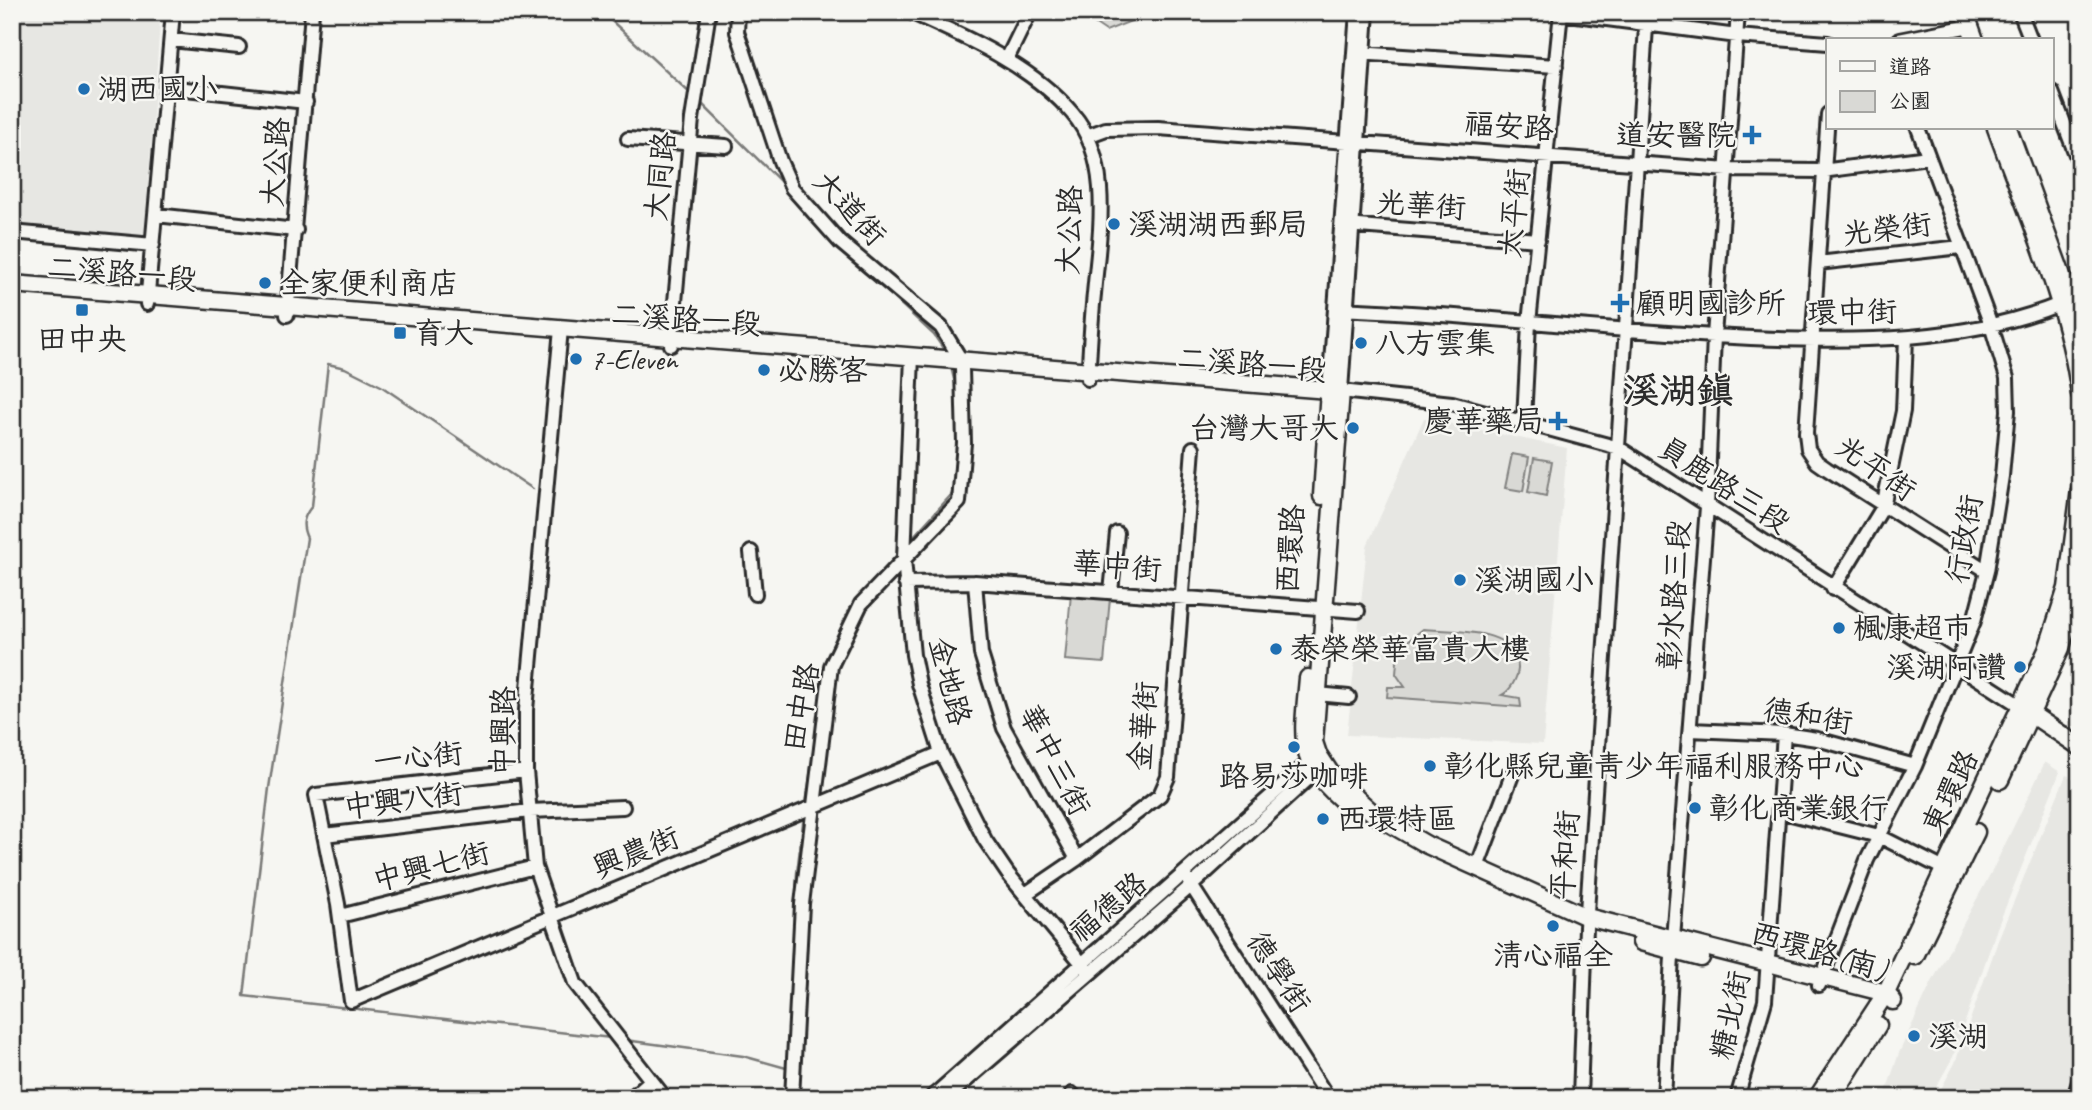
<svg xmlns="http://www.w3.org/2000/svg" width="2092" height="1110" font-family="Caveat,'LXGW WenKai TC',sans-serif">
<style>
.built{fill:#e7e7e3}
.green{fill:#d9d9d5;stroke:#828280;stroke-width:2}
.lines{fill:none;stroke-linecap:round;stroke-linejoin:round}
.stream{stroke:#7a7a78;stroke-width:2.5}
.minor-casing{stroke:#2b2b2b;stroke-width:18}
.major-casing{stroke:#2b2b2b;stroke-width:21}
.minor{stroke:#f6f6f2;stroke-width:12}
.major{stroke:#f6f6f2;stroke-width:16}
.poi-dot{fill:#1f6fb2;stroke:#f6f6f2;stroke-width:2.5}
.labels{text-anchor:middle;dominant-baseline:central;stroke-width:5;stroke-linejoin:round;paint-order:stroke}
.poi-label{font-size:30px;fill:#2b2b2b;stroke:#f6f6f2;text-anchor:start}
.street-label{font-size:30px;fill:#2b2b2b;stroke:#f6f6f2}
.district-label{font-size:37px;font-weight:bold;fill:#2b2b2b;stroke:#f6f6f2}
</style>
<rect width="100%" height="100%" fill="#f6f6f2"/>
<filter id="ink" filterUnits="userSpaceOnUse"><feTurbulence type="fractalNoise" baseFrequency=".0143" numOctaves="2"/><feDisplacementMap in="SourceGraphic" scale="14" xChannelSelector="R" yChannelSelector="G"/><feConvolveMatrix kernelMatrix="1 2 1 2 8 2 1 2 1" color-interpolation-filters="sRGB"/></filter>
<g filter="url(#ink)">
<path class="built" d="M12,12H87L160,22L144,241L63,230L12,228L19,162L12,156Z
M1424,418L1567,448L1543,744L1347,735L1367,546Z
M2045,762L2060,772L1997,928L1953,1057L1930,1098H1884L1899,1053L1931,984L1993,869Z
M2066,775L2080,782V1046L2070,1088L2049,1098H1936L1955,1063L2000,935Z"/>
<path class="green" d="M1078,12H1154L1106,31Z
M1512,454L1529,457L1523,491L1505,488Z
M1534,458L1552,461L1546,496L1528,492Z
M1071,594L1110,598L1104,663L1065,660Z
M1423,629C1451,632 1519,626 1518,669C1517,679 1510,691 1502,695L1520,698L1521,707L1387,697L1388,687H1405L1396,674L1398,649Z"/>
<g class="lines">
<path class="stream" d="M602,12L692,95
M700,102L785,186
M861,267L934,335L947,354
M951,367L957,391
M533,489L381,386L345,368L328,364L312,506C303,517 301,525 307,538L269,788L244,996L611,1038
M911,539L952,494L956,471
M872,584L899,552
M806,805L824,673
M625,1040L743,1056L786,1068
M785,1098L797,873L804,815"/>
<g class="minor-casing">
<path id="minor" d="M738,12L737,32L742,46L780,161L792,188L840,242L941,327L961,360L962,369L964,443L959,502L861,604L831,666L802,904L792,1098
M910,12C964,36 1032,66 1072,113C1114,161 1099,236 1094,294C1091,322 1090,351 1088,379
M1367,12L1341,391L1452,403L1619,448L2022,707
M2020,12L2031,40
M1561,13L1737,36L1828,43
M171,40L239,47
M1899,40L1970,26
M1357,53L1556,66
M1007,59L1030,12
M167,87L306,102
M2052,92L2080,165
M1828,114L1806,433L1808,449L1817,462L1827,469L1987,571
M1087,136L1106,129L1158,128L1728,170L1822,171L1928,157
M628,139L726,146
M156,215L296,230
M1346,225L1538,240
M12,232L153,245
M1818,263L1961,247
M147,304L173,12
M1336,309C1475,314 1612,332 1751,338C1855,342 1967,343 2065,302
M287,315L312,12
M561,329L526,710V771L535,867L575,983L665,1098
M671,345L692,119L709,12
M912,356L904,559L913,655L919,684L941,753L985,840L1008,874L1089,972
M1329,390L1357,12
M1524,420L1529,323L1561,12
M751,552L755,594
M975,582L981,654L1004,728L1077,859L1027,893
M905,583L975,582L1358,611
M1833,589L1883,507L1903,411L1906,338
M1111,592L1117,533
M1317,694L1349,697
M1690,730L1784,734L1817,739L1915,766
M526,771L316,795L338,904L351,1001L941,753
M1779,811L1879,836L1952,873
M324,835L530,811L623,807
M1077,859L1160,795L1168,777L1193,448
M1477,867L1512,775
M1187,879L1328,1098
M340,916L535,867
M1819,985L1867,860L1915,766L1974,621L1987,571L2002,476L2008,411L2007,378L1991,325L1918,128
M1072,1094L1075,1098
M631,1098L649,1082
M931,1098L1315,757
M946,1098L1192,885L1321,767
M1518,1098H1583
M1580,1098L1586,927L1647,12
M1664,1098L1673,939L1707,507L1714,336L1738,12
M1737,1098L1765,1001L1784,734
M2074,1098L2080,1078"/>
</g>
<g class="major-casing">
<path id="major" d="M1965,12L1975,40
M1996,128C2027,214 2068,302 2080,394
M2008,128L2071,300L2080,335
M12,284L1341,391L1314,742L1318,754L1333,777L1375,815L1427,845L1587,917L1886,993L1893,1001
M1322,496L1329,390
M1308,678C1302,744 1296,762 1350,807
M2024,709L2080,747
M2000,780L2061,648L2080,578
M1641,942L1701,958
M1915,956L1976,832
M1817,1098L1886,993L2047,650L2067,588L2080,490
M1832,1098L1878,1025"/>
</g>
<use href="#minor" class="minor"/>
<use href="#major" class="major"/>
</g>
</g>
<g class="poi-dot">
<circle cx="84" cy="89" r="7"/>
<path d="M1748.5 124.5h7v7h7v7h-7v7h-7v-7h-7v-7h7z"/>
<circle cx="1114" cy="224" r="7"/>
<circle cx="265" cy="283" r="7"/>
<path d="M1616.5 292.5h7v7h7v7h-7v7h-7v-7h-7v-7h7z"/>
<rect x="75" y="303" width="14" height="14" rx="3.5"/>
<rect x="393" y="326" width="14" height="14" rx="3.5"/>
<circle cx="1361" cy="343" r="7"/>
<circle cx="576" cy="359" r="7"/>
<circle cx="764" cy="370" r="7"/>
<path d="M1554.5 410.5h7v7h7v7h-7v7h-7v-7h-7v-7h7z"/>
<circle cx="1353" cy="428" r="7"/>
<circle cx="1460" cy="580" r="7"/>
<circle cx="1839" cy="628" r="7"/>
<circle cx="1276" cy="649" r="7"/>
<circle cx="2020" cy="667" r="7"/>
<circle cx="1294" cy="747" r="7"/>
<circle cx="1430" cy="766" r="7"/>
<circle cx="1695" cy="808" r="7"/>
<circle cx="1323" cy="819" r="7"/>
<circle cx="1553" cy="926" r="7"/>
<circle cx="1914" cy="1036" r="7"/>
</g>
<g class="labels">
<g class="poi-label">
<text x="98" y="89">湖西國小</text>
<text x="1736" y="135" text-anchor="end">道安醫院</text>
<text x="1128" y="224">溪湖湖西郵局</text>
<text x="279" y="283">全家便利商店</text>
<text x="1636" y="303">顧明國診所</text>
<text x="414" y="333">育大</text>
<text x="82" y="339" text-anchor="middle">田中央</text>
<text x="1375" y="343">八方雲集</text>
<text x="590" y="359">7-Eleven</text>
<text x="778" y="370">必勝客</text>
<text x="1544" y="421" text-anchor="end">慶華藥局</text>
<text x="1339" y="428" text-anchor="end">台灣大哥大</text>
<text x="1474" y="580">溪湖國小</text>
<text x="1853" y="628">楓康超市</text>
<text x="1290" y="649">泰榮榮華富貴大樓</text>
<text x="2006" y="667" text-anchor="end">溪湖阿讚</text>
<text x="1444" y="766">彰化縣兒童青少年福利服務中心</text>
<text x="1294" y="776" text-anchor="middle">路易莎咖啡</text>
<text x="1709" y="808">彰化商業銀行</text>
<text x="1337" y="819">西環特區</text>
<text x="1553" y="955" text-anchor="middle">清心福全</text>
<text x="1928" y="1036">溪湖</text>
</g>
<g class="street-label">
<text transform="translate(1509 126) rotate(4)">福安路</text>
<text transform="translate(275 162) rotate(-86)">大公路</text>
<text transform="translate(660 176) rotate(-84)">大同路</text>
<text transform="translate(1421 205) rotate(4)">光華街</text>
<text transform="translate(850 208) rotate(47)">大道街</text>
<text transform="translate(1514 213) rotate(-84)">太平街</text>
<text transform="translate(1887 229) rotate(-7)">光榮街</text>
<text transform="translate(1069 230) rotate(-88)">大公路</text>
<text transform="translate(122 273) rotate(5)">二溪路一段</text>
<text transform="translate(1852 312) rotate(-1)">環中街</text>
<text transform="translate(686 319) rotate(4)">二溪路一段</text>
<text transform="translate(1252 364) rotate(5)">二溪路一段</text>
<text transform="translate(1876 468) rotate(35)">光平街</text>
<text transform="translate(1724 485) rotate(33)">員鹿路三段</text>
<text transform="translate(1964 539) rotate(-80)">行政街</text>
<text transform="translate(1290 549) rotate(-86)">西環路</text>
<text transform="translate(1117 566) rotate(5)">華中街</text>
<text transform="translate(1674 595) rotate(-86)">彰水路三段</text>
<text transform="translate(950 681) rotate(76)">金地路</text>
<text transform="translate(801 707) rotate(-80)">田中路</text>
<text transform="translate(1808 716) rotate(9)">德和街</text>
<text transform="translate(1143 726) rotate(-85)">金華街</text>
<text transform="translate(503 731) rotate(-89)">中興路</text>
<text transform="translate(418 757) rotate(-6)">一心街</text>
<text transform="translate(1055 760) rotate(63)">華中三街</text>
<text transform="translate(1950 792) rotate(-64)">東環路</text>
<text transform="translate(403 800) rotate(-7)">中興八街</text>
<text transform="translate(636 852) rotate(-22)">興農街</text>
<text transform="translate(1565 855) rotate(-86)">平和街</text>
<text transform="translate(431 866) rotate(-14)">中興七街</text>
<text transform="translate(1108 907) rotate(-40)">福德路</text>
<text transform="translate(1819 951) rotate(16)">西環路(南)</text>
<text transform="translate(1279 972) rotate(57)">德學街</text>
<text transform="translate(1730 1015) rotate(-78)">糖北街</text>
</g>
<g class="district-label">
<text x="1678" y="390">溪湖鎮</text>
</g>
</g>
<rect width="2092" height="1110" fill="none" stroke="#f6f6f2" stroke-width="42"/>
<rect x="21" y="21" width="2050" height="1068" fill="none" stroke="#2b2b2b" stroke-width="2.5" filter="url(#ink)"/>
<rect x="1826" y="38" width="228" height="91" fill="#f6f6f2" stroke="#a5a5a2" stroke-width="2"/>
<rect x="1840" y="61" width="35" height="10" fill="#f6f6f2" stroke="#a5a5a2" stroke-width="2"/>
<text x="1889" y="74" font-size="21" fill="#2b2b2b">道路</text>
<rect x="1840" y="91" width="35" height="21" fill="#d9d9d5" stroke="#a5a5a2" stroke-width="2"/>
<text x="1889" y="108" font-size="21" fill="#2b2b2b">公園</text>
</svg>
